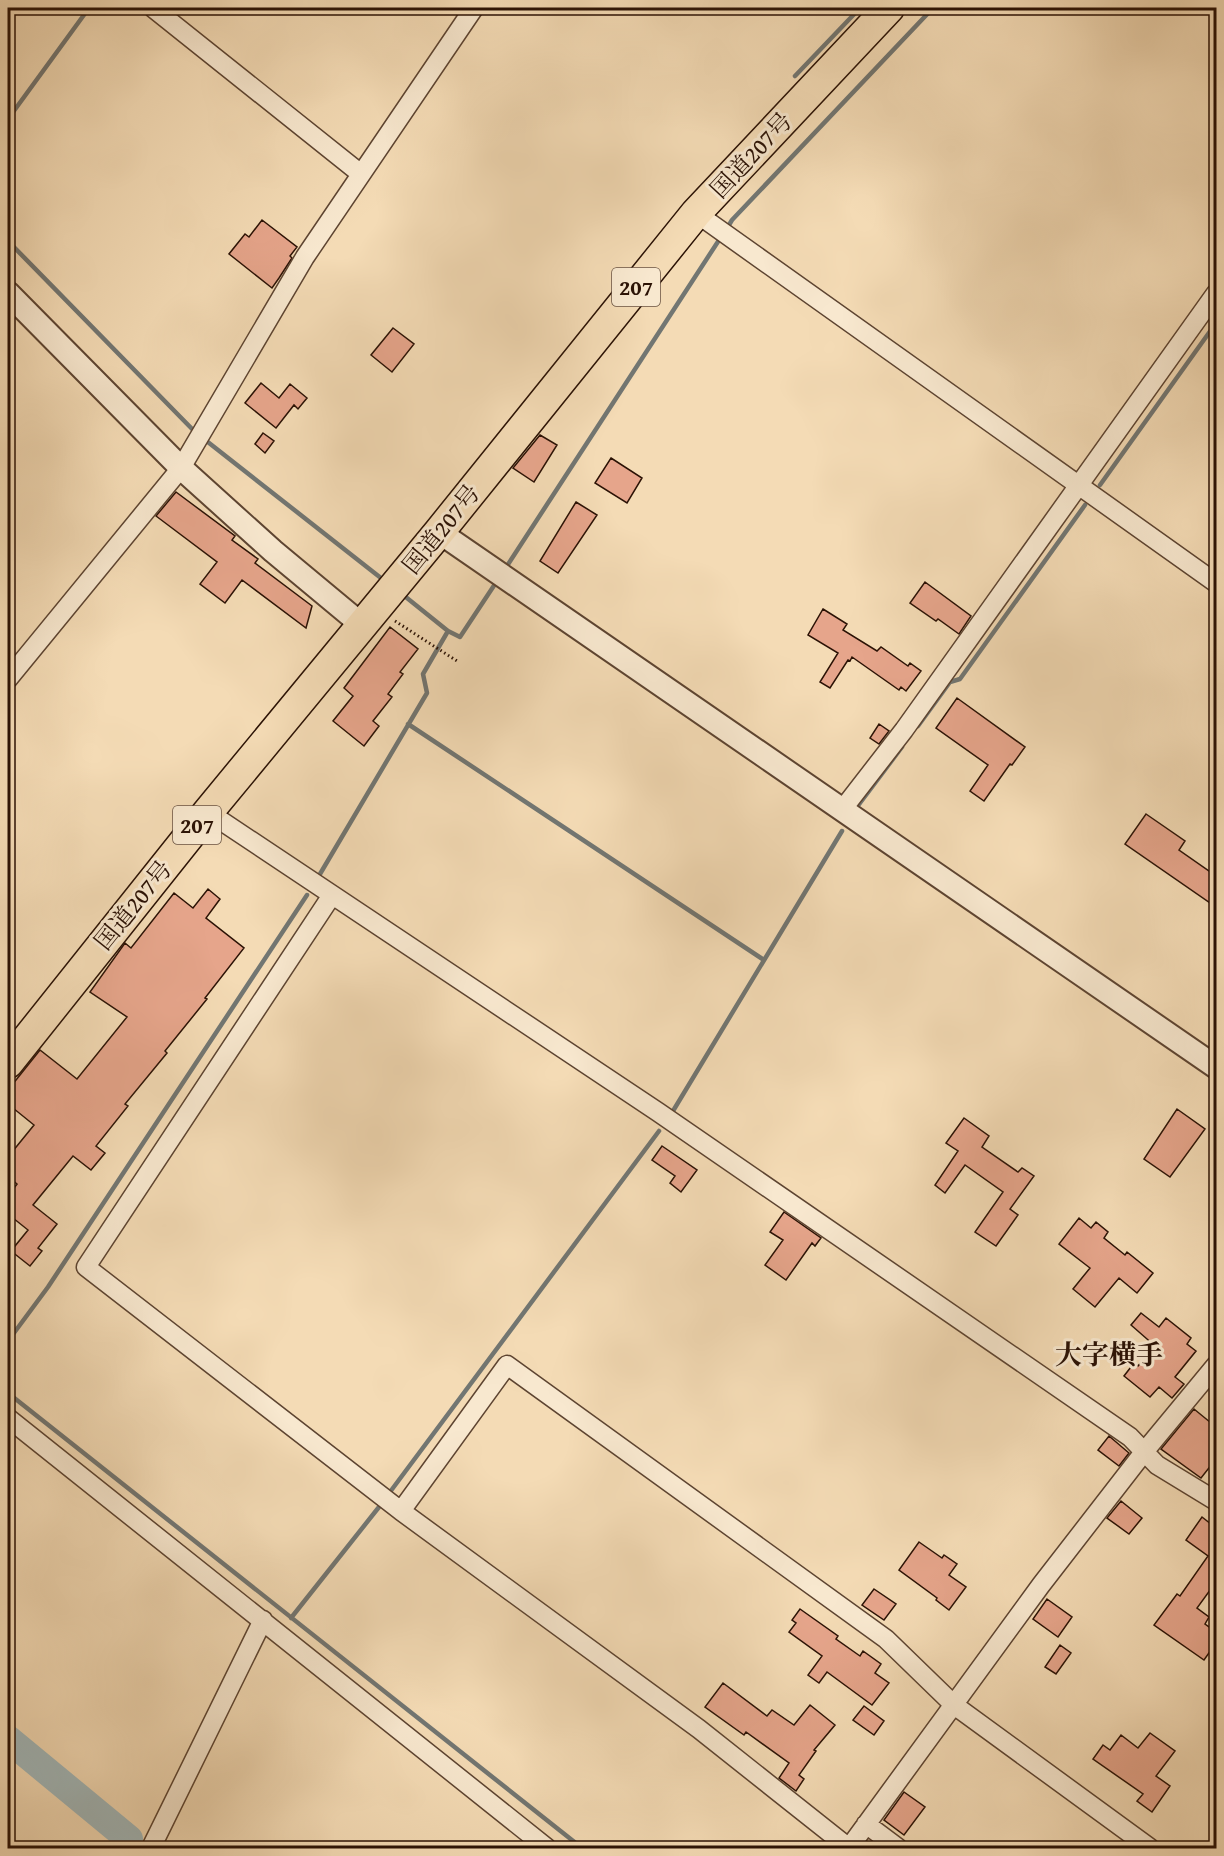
<svg xmlns="http://www.w3.org/2000/svg" width="1224" height="1856" font-family="'Gentium Book Plus','Noto Serif JP',serif">
<style>
.lines{fill:none;stroke-linecap:round;stroke-linejoin:round}
.stream{stroke:#727672;stroke-width:4.5}
.river{stroke:#a2b8ba;stroke-width:28}
.building{fill:#e6a58b;stroke:#2b1205;stroke-width:1.5}
.minor-casing{stroke:#5d4431;stroke-width:21}
.tertiary-casing{stroke:#5d4431;stroke-width:26}
.trunk-casing{stroke:#2b1205;stroke-width:33}
.path{stroke:#2b1205;stroke-width:3;stroke-dasharray:1.5 3;stroke-linecap:butt}
.minor{stroke:#f8e8cf;stroke-width:18}
.tertiary{stroke:#f8e8cf;stroke-width:22}
.trunk{stroke:#f4dbb5;stroke-width:30}
.labels{text-anchor:middle;dominant-baseline:central;stroke-width:6;stroke-linejoin:round;paint-order:stroke}
.shield{fill:#f8e8cf;stroke:#685242;stroke-width:1.5}
.shield-label{font-size:22px;font-weight:bold;fill:#2b1205}
.street-label{font-size:24px;fill:#2b1205;stroke:#f8e8cf}
.quarter-label{font-size:27px;font-weight:bold;fill:#2b1205;stroke:#f8e8cf}
</style>
<rect width="100%" height="100%" fill="#f4dbb5"/>
<filter id="stains"><feTurbulence type="fractalNoise" baseFrequency=".00333" numOctaves="4"/><feColorMatrix values="0 0 0 0 .2 0 0 0 0 .09 0 0 0 0 .02 0 0 0 .5 -.17"/></filter>
<radialGradient id="worn" r=".72"><stop offset=".6" stop-color="#630" stop-opacity="0"/><stop offset="1" stop-color="#630" stop-opacity=".3"/></radialGradient>
<g class="lines">
<path class="stream" d="M795,76L860,8
M8,119L89,8
M726,230L732,220L933,8
M8,241L197,434
M204,439L386,582
M1100,485L1216,323
M505,569L721,237
M402,594L448,631L460,637L497,581
M408,724L764,960
M918,726L950,682L960,679L1085,505
M857,807L902,747
M320,874L427,693L423,674L448,631
M673,1111L842,831
M8,1341L48,1287L307,895
M8,1393L582,1848
M390,1492L659,1131
M291,1618L379,1507"/>
<path class="river" d="M8,1739L129,1839L124,1848"/>
</g>
<path class="building" d="M262,220L297,247L290,256L292,258L279,278L272,288L229,254L245,234L249,237Z
M393,328L414,344L392,372L371,355Z
M261,383L279,398L290,384L307,398L298,409L294,405L276,428L245,403Z
M263,433L274,441L265,453L255,444Z
M540,435L557,445L534,482L513,468Z
M611,458L642,478L627,503L595,483Z
M176,492L235,536L232,540L258,559L255,563L312,606L306,628L242,580L225,603L200,584L217,562L156,516Z
M576,502L597,515L558,573L540,561Z
M925,582L971,616L959,634L938,619L936,621L910,603Z
M823,609L847,624L843,630L877,651L881,647L908,666L910,663L921,671L906,691L901,687L899,690L852,657L850,661L848,660L830,688L820,682L838,653L808,635Z
M390,627L418,649L400,672L403,674L388,694L392,697L373,721L379,726L364,746L333,721L353,696L344,688Z
M957,698L1025,747L1012,765L1010,764L984,801L970,791L988,765L936,728Z
M879,724L889,731L879,744L870,738Z
M1146,814L1185,841L1179,850L1216,876V907L1125,844Z
M208,889L220,899L206,918L244,948L205,998L207,999L165,1051L167,1053L125,1104L128,1106L96,1146L105,1153L91,1170L73,1156L33,1205L57,1224L38,1248L42,1251L30,1266L11,1251L28,1230L8,1214V1196L17,1184L8,1176V1157L34,1125L8,1104V1090L40,1050L77,1079L127,1017L90,992L125,943L131,948L174,893L193,908Z
M1177,1109L1205,1129L1170,1177L1144,1159Z
M964,1118L989,1136L982,1147L1018,1172L1022,1168L1034,1176L1010,1209L1018,1215L996,1246L975,1232L1003,1192L965,1165L945,1193L935,1185L958,1151L946,1143Z
M662,1146L697,1170L681,1192L670,1183L675,1176L652,1160Z
M784,1212L821,1238L815,1246L812,1243L786,1280L765,1265L783,1240L770,1232Z
M1079,1218L1091,1228L1096,1222L1108,1232L1104,1238L1125,1255L1127,1252L1153,1273L1137,1293L1119,1278L1095,1307L1073,1289L1090,1268L1059,1244Z
M1141,1313L1159,1327L1166,1318L1191,1338L1187,1344L1196,1351L1175,1377L1184,1384L1172,1398L1159,1387L1150,1397L1124,1376L1134,1363L1138,1366L1155,1346L1131,1325Z
M1194,1409L1216,1427V1459L1201,1478L1161,1449Z
M1109,1436L1129,1453L1119,1466L1098,1450Z
M1121,1501L1142,1518L1129,1534L1107,1518Z
M1202,1517L1216,1528V1582L1197,1608L1209,1617L1205,1624L1216,1632V1643L1204,1660L1154,1625L1177,1594L1180,1596L1208,1556L1186,1540Z
M919,1542L942,1558L944,1555L957,1564L949,1575L966,1587L949,1610L936,1600L937,1598L899,1570Z
M874,1589L896,1604L884,1620L862,1605Z
M1047,1599L1072,1617L1058,1637L1033,1619Z
M800,1609L838,1636L836,1639L860,1656L863,1651L881,1664L875,1673L889,1683L872,1705L827,1672L819,1683L808,1675L822,1656L789,1632L796,1623L792,1620Z
M1060,1645L1071,1653L1056,1674L1045,1667Z
M723,1683L767,1716L772,1710L794,1725L810,1705L835,1725L814,1750L816,1751L799,1775L804,1779L796,1791L779,1778L789,1763L746,1732L744,1735L705,1707Z
M864,1706L884,1721L874,1735L853,1720Z
M1150,1733L1175,1751L1156,1776L1170,1786L1152,1812L1137,1801L1143,1794L1093,1759L1103,1745L1110,1750L1121,1735L1138,1748Z
M904,1792L925,1807L904,1835L884,1820Z"/>
<g class="lines">
<g class="minor-casing">
<path id="minor" d="M153,8L361,174
M696,213L1216,583
M8,679L181,468L305,257L474,8
M842,810L904,730L1216,293
M208,812L658,1112L1130,1437L1157,1465L1216,1501
M332,895L86,1267L401,1511L699,1729L849,1848
M8,1418L547,1848
M401,1511L507,1365L886,1639L954,1705L1150,1848
M866,1824L898,1848
M151,1848L263,1620
M849,1848L1041,1585L1144,1452L1216,1365"/>
</g>
<g class="tertiary-casing">
<path id="tertiary" d="M8,293L181,468L273,551L362,625
M439,532L1216,1067"/>
</g>
<g class="trunk-casing">
<path id="trunk" d="M8,1063L208,812L439,532L696,213L889,8"/>
</g>
<path class="path" d="M395,621L457,661
M101,1848V1847"/>
<use href="#minor" class="minor"/>
<use href="#tertiary" class="tertiary"/>
<use href="#trunk" class="trunk"/>
</g>
<g class="labels">
<g class="shield">
<rect x="612" y="268" width="48" height="38" rx="4.5"/>
<rect x="173" y="806" width="48" height="38" rx="4.5"/>
</g>
<g class="shield-label">
<text x="636" y="287">207</text>
<text x="197" y="825">207</text>
</g>
<g class="street-label">
<text transform="translate(751 155) rotate(-47)">国道207号</text>
<text transform="translate(441 529) rotate(-51)">国道207号</text>
<text transform="translate(133 905) rotate(-51)">国道207号</text>
</g>
<g class="quarter-label">
<text x="1109" y="1354">大字横手</text>
</g>
</g>
<rect width="1224" height="1856" fill="none" stroke="#f4dbb5" stroke-width="30"/>
<rect x="9" y="9" width="1206" height="1838" fill="none" stroke="#2b1205" stroke-width="3"/>
<rect x="15" y="15" width="1194" height="1826" fill="none" stroke="#2b1205" stroke-width="1.5"/>
<rect width="100%" height="100%" filter="url(#stains)"/>
<rect width="100%" height="100%" fill="url(#worn)"/>
</svg>
